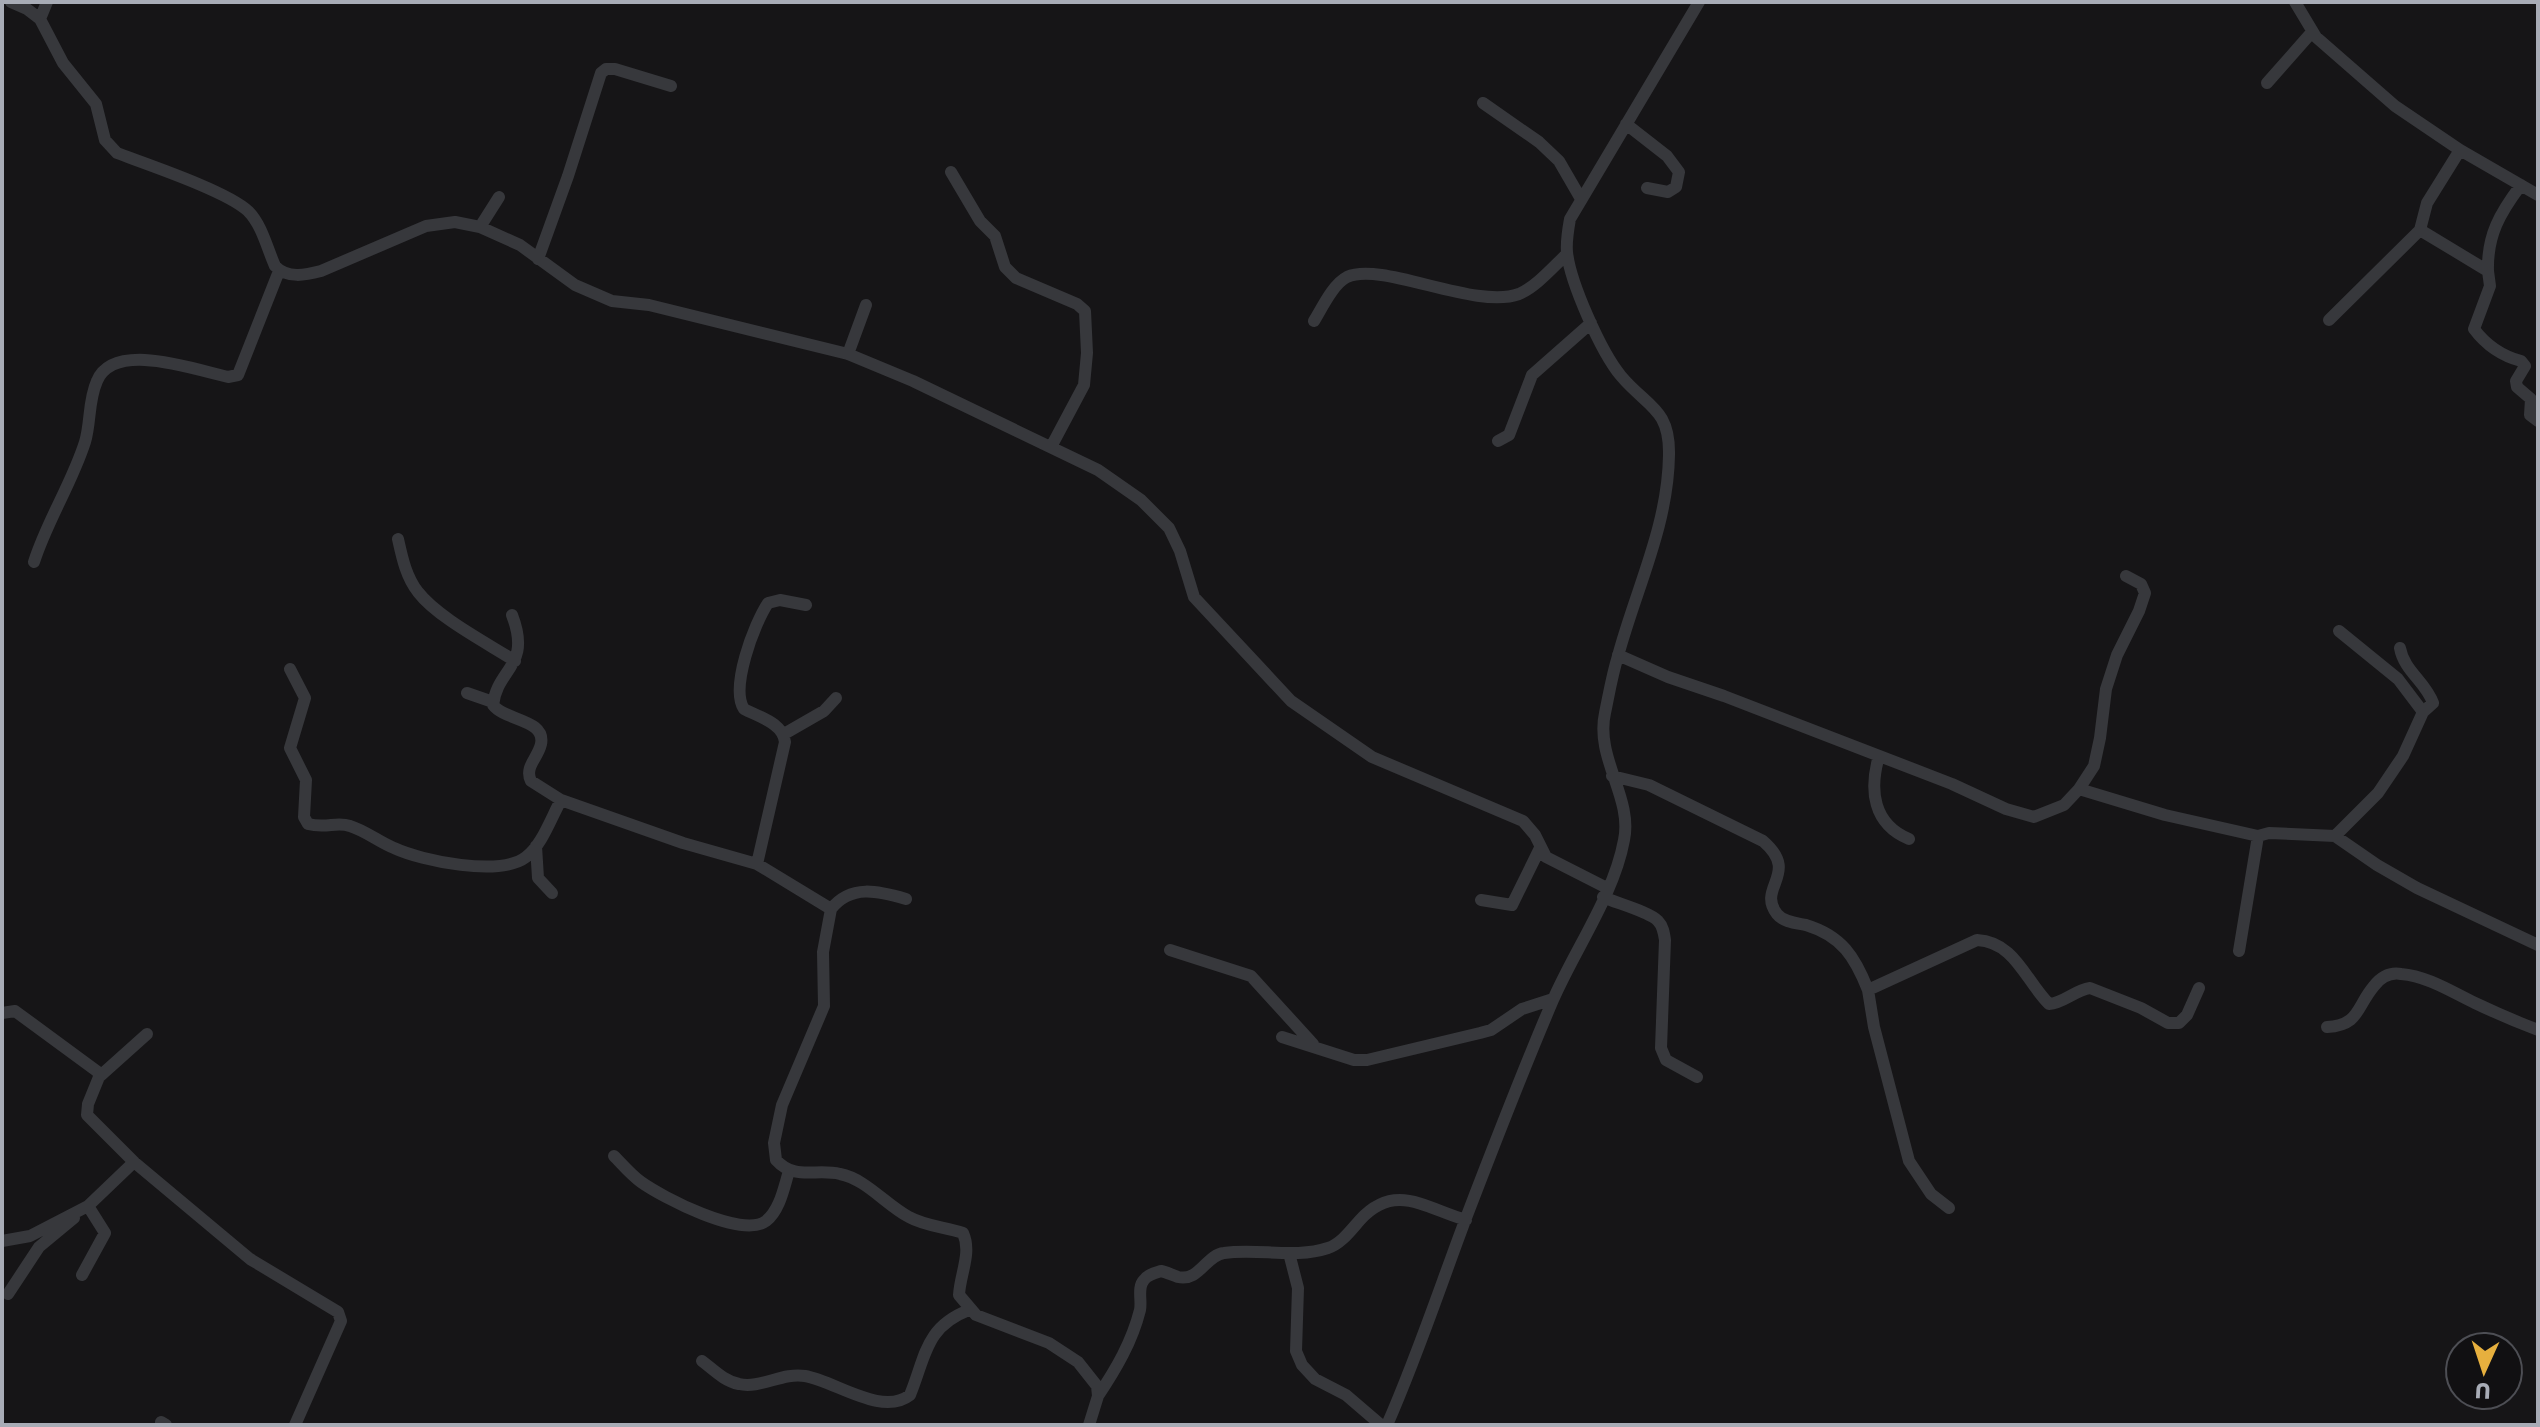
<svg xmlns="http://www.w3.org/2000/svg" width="2540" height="1427" font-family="Poppins,sans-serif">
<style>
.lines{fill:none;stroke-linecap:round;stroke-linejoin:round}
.minor{stroke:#37383c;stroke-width:12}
</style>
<rect width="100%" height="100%" fill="#161517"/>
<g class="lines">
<path class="minor" d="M11,2L27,9L40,19L63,63L96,104L105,140L117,153C146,164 227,191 248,211C262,225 267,248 275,266C287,279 306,275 321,271L426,226L455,222L480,227L520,245L575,285L612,301L649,305L848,354L913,381L1098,470L1141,500L1169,528L1180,551L1194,597L1291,701L1372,757L1523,821L1535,835L1546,857L1607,888
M2295,2L2316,37L2395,106L2460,150L2538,195
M40,19L47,2
M2267,83L2312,32
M1483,103L1539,142L1559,161L1581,199
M1626,124L1667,156L1679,172L1676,187L1668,192L1647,188
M951,172L980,221L995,236L1005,267L1016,278L1077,304L1085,311L1087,353L1084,385L1051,447
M480,227L499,197
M2420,230L2488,271L2490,286L2474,329C2486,345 2502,356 2521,361L2525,366L2516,381L2517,387L2531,399L2530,415L2538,421
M538,259L568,176L601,73L606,69H615L671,86
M2488,271C2487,235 2500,213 2521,185
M2329,320L2420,230L2427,203L2460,150
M1314,321C1322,308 1333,284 1347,277C1382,261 1475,310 1519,294C1536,287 1553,267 1567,254
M848,354L866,305
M1498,441L1509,435L1532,375L1591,323
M398,539C402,557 406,577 418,592C437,617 487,643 515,661
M34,562C47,521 72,483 85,442C91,422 88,401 97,381C114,340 196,370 228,377L238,375L279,271
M512,615C532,667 497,668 493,705C505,721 546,719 541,744C538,758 524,767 531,781L561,800L683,843L757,864L831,909L823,952L824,1006L782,1105L774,1143L776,1160C795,1181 816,1168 840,1174C866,1179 886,1205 909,1217C925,1226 945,1227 963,1233C972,1253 960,1274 959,1295L976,1315L1049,1343L1078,1362L1097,1386L1098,1396L1089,1425
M2339,631L2398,679L2423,712
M1618,655L1668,677L1724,696L1952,784L2006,809L2034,817L2064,805L2079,789L2094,766L2100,738L2106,689L2117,655L2139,611L2145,593L2141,584L2126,576
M290,669L305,698L290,748L306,780L304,817L308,824C327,829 336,821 350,826C366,831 379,842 394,848C422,861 500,877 526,857C542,845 551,818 561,800
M467,693L493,702
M784,734L824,711L836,698
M1879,756C1869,790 1873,824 1909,839
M1612,776L1649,785L1763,841C1801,874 1756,887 1777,914C1783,922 1796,923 1806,925C1842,936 1855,957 1868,990L1977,940C2015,942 2025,980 2049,1004C2064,1003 2075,990 2090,988L2141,1008L2168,1023H2179L2187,1015L2199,988
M2079,789L2165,815L2258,836L2269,833L2335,836L2377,865L2417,888L2538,945
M2335,836L2378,793L2403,756L2423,712L2433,703C2426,682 2404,671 2400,648
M536,846L538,878L552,893
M757,864L785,742C783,723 759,717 744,709C730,688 754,624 768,603L780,600L806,605
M1603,897C1616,903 1650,912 1658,921C1663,926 1664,933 1665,940L1661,1048L1666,1060L1697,1077
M1481,900L1512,905L1540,848
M831,909C851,884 878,891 906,899
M1170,950L1251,976L1313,1044
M2239,951L2258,836
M1868,990L1874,1027L1909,1161L1931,1194L1949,1208
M2,1013L15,1011L98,1072L99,1077L88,1104L87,1115L134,1162L250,1259L338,1312L341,1321L295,1425
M2327,1027C2360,1025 2356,1007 2374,986C2381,977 2389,972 2401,974C2427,976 2452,992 2475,1003C2496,1013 2517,1022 2538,1030
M1282,1037L1354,1060H1367L1480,1033L1491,1030L1522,1009L1553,999
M99,1077L147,1034
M614,1156C622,1164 631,1175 641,1182C662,1197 742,1239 766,1221C780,1210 784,1187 789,1171
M2,1241L30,1236L88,1206L134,1162
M1289,1253L1298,1288L1296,1351L1302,1365L1315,1379L1346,1395L1381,1425
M82,1275L105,1233L88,1206
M8,1294L39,1247L74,1218
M702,1361C714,1370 724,1381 739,1384C760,1389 783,1372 805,1376C835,1381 882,1417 910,1395C926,1356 925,1327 969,1310
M1098,1396C1116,1369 1132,1342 1140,1310C1142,1301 1137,1287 1144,1280C1147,1275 1155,1273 1161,1271C1166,1272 1172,1275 1178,1277C1199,1282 1206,1255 1224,1253C1258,1248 1295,1259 1328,1248C1341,1244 1351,1230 1360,1220C1395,1182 1425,1208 1466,1220
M161,1422L166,1425
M1387,1425C1417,1357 1440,1287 1466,1218C1494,1145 1522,1072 1553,1000C1575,949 1614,895 1624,840C1633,798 1595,758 1605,713C1609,694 1612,675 1618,656C1636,589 1668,526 1669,455C1670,408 1647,407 1621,376C1601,352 1570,282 1567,252C1566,241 1568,230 1570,219L1699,2"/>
</g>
<rect width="2540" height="1427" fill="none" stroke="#a8acb6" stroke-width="8"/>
<g transform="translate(2484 1371) rotate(183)"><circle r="38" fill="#111012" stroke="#4d4e54" stroke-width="2"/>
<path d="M0-6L14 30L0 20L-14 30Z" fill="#e7b03e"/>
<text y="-12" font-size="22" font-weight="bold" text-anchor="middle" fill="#a8acb6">U</text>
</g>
</svg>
